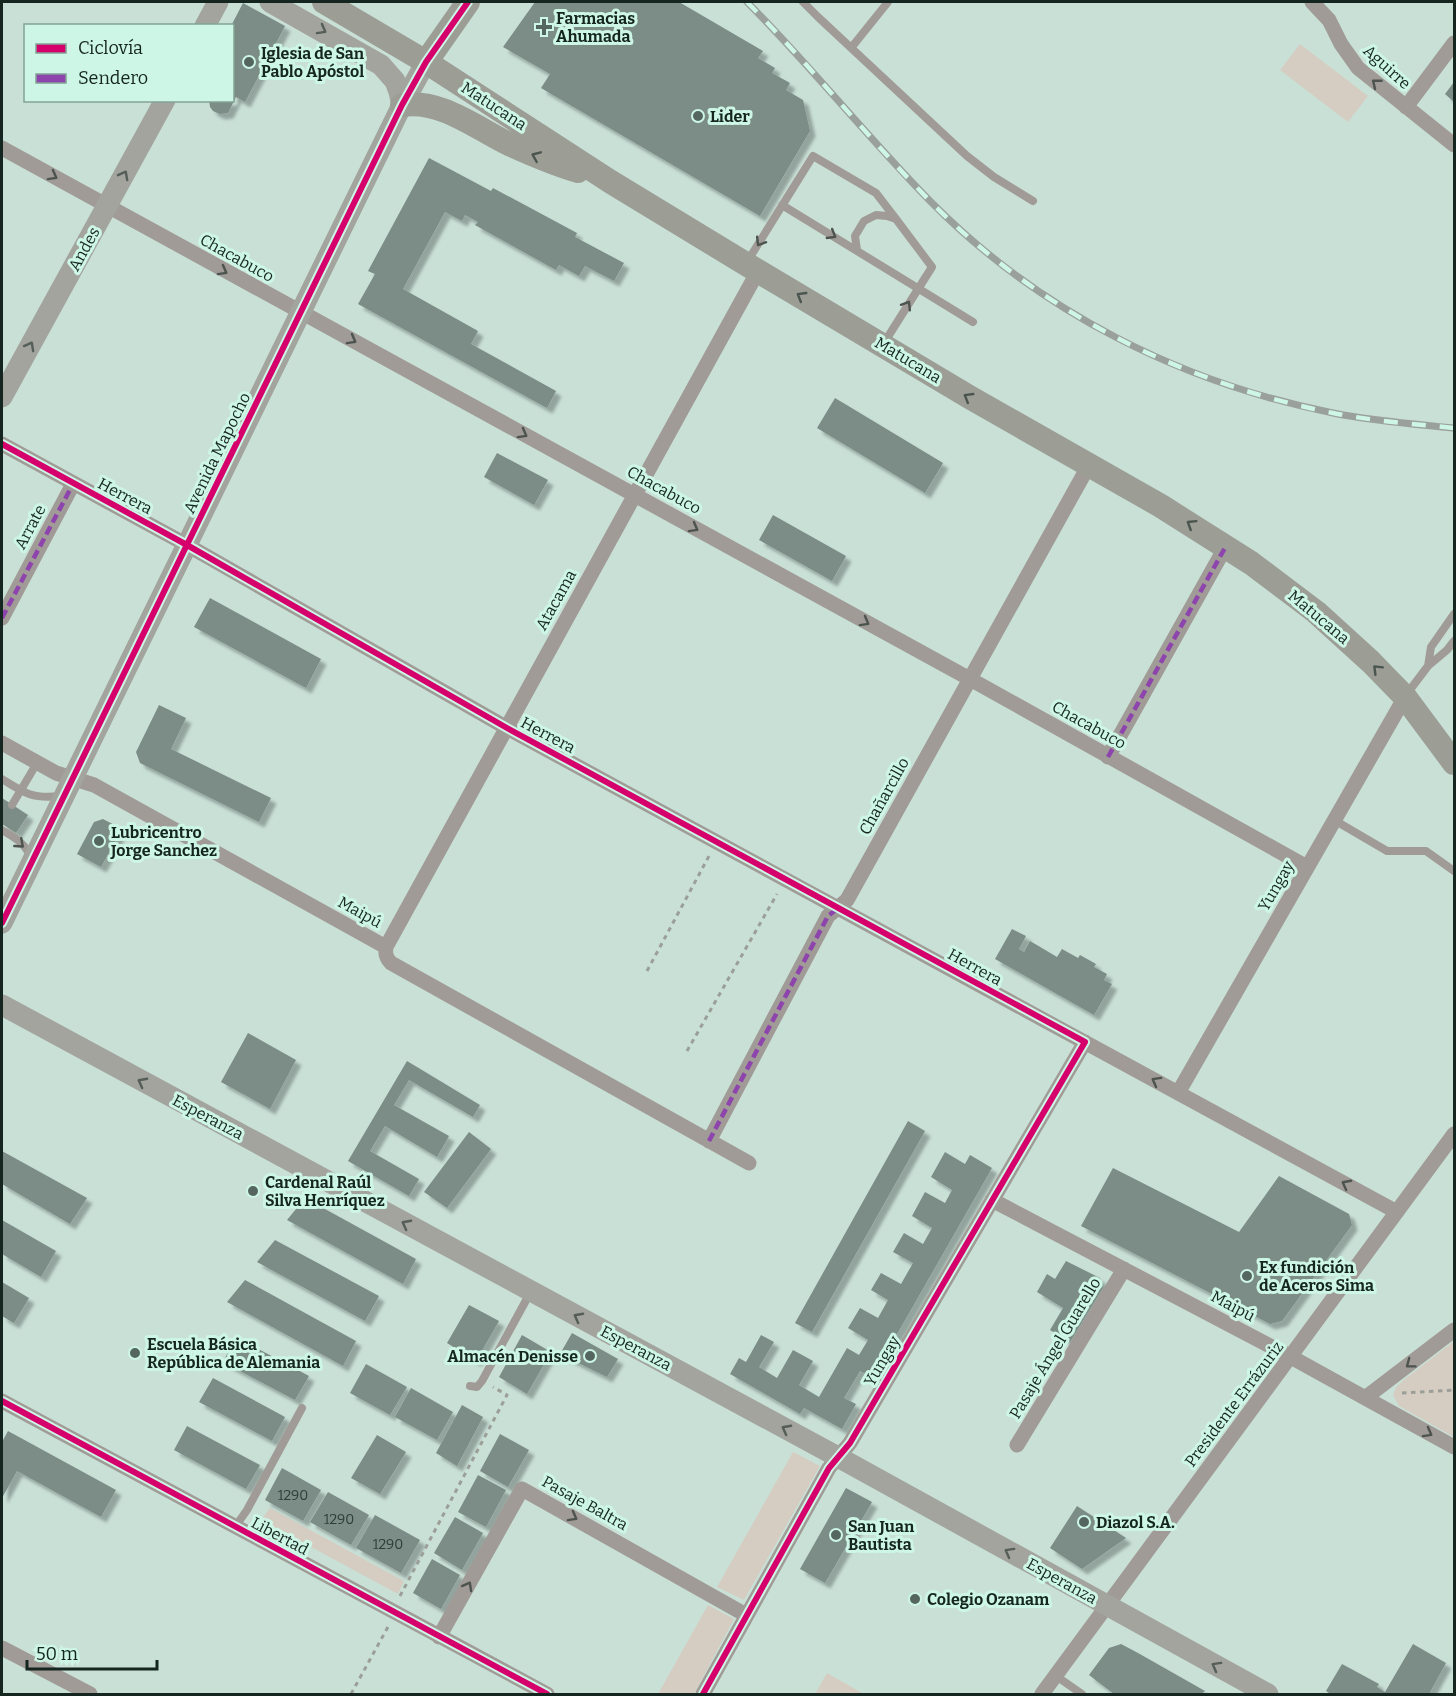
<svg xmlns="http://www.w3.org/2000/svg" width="1456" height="1696" font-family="Bitter,serif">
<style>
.green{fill:#d5cdc2}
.building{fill:#7b8c86;filter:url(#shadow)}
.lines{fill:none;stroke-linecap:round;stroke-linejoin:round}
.path{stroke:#9b9f98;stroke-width:3;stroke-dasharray:4.5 4.5;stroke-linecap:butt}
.lane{stroke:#a09b96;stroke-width:8}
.street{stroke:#a09b96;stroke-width:15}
.secondary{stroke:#a3a49e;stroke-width:21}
.primary{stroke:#9c9e96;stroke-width:24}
.rail-casing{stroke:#9aa09b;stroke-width:7}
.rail{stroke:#cdf6e6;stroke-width:4.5;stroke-dasharray:14;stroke-linecap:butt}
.quiet{stroke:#8e44ad;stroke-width:4.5;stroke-dasharray:9 4.5;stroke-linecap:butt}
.cycleway-casing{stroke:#cdf6e6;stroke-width:10}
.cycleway{stroke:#d6006c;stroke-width:6}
.oneway{stroke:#555e58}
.oneway2{stroke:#4d544f}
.oneway3{stroke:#4b554f}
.poi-dot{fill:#54665f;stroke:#cdf6e6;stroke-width:2}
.labels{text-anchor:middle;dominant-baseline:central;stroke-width:6;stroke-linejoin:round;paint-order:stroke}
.number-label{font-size:14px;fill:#2e3f39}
.poi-label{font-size:16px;font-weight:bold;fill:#15251f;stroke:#cdf6e6;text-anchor:start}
.street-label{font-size:16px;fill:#15251f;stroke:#cdf6e6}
</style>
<defs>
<filter id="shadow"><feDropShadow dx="5.5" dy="5.5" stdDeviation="1.5" flood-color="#0004"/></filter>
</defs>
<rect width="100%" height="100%" fill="#c9e0d7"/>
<path class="green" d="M1300,44L1368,96L1348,122L1280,70Z
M1454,1341V1437L1399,1406L1393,1395L1396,1387L1405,1379Z
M793,1452L820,1466L744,1600L717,1587Z
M270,1508L404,1581L398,1594L261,1520Z
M708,1605L734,1619L694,1694H658Z
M827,1673L864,1694H815Z"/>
<path class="building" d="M535,2H679L763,51L758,58L775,68L772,73L790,83L786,90L803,100L810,131L760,216L541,88L550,74L503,47Z
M243,3L285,26L245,102L236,97L228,113L220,114L213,111L210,107L209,100H232V26H231Z
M1454,82V102L1445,94Z
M429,158L491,191L493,188L577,233L575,237L624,263L614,281L585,266L579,276L559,265L556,270L475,225L478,222L465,215L462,221L445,212L403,289L478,331L471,344L556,391L547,408L358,304L375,274L368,271Z
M835,398L943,463L925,493L817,428Z
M497,453L548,480L534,505L484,477Z
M773,515L846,556L832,581L759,540Z
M210,598L321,659L306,688L194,627Z
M159,705L186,718L171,749L271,798L259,822L140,763L136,752Z
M2,798L28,815L16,833L2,824Z
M103,819L122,829L101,867L77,854L94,822Z
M1012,929L1026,936L1019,949L1024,952L1030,941L1057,957L1062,949L1078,958L1080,955L1096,964L1094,967L1107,974L1104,980L1112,984L1094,1015L995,959Z
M248,1033L296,1060L270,1109L221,1082Z
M407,1061L480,1105L473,1117L409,1080L394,1105L449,1136L437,1157L385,1126L370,1151L419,1179L409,1196L348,1161Z
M908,1121L925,1131L812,1332L795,1323Z
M469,1132L491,1149L447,1208L424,1192Z
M2,1151L87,1198L70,1224L2,1184Z
M945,1152L965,1164L970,1155L992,1168L872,1378L860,1371L844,1398L856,1404L842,1429L804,1408L800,1414L730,1374L739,1358L746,1362L761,1335L774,1342L759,1367L777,1378L793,1350L813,1361L799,1385L819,1397L847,1348L859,1355L868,1340L848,1328L860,1308L878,1318L888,1300L871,1290L881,1273L901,1284L913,1263L893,1252L904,1233L923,1244L932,1228L912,1216L925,1192L945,1203L952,1190L931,1177Z
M1113,1168L1239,1232L1279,1176L1349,1214L1352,1225L1282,1321L1270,1324L1081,1226Z
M305,1198L416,1259L403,1284L287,1220Z
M2,1220L56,1251L41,1277L2,1254Z
M275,1240L379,1296L365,1321L257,1262Z
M1066,1261L1100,1278L1103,1288L1070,1342L1050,1330L1063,1308L1037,1292L1047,1274L1055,1279Z
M245,1280L356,1341L343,1366L227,1302Z
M2,1282L29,1298L14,1323L2,1316Z
M469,1305L499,1321L476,1361L447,1343Z
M572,1333L618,1359L607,1377L560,1354Z
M522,1335L551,1352L527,1394L499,1377Z
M236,1337L309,1376L295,1400L223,1362Z
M366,1364L407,1387L390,1415L350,1393Z
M213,1378L285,1417L272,1441L199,1402Z
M411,1388L453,1412L437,1440L395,1417Z
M462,1405L483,1417L457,1466L436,1453Z
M187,1426L260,1465L246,1489L174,1450Z
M8,1431L116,1490L101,1517L17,1471L2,1498V1442Z
M500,1434L529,1450L508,1487L480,1471Z
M377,1435L406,1452L380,1494L351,1478Z
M282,1468L321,1490L303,1521L265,1500Z
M478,1475L506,1490L486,1527L458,1512Z
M846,1488L872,1502L825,1583L800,1569Z
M328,1492L369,1515L351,1545L310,1522Z
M1077,1506L1126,1538L1082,1569L1050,1548Z
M375,1515L420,1540L401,1573L356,1548Z
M455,1517L483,1533L462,1570L434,1553Z
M432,1559L460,1575L441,1609L413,1593Z
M1121,1644L1138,1653L1205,1691L1201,1694H1114L1089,1675L1109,1648Z
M1413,1644L1446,1663L1429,1694H1328L1329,1693L1326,1691L1342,1664L1379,1684L1377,1687L1385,1692Z"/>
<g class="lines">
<path class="path" d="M647,971L709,856
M687,1051L777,894
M1402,1393L1454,1390
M400,1596L507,1395L493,1387
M351,1694L389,1625"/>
<path class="lane" d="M803,2L818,17L967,156L994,177L1033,201
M851,48L888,2
M782,205L973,322
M857,250L855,236L864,221L876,215L887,216L896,219L932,267L884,343
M747,262L813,156L876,193L896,219
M1428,666L1431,647L1454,614
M1406,695L1428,666L1447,650L1454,641
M2,779C24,793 32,799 60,796
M12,805L37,763
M1334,820L1387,851H1426L1454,871
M2,830C13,837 26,843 30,857
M470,1386L477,1387L482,1381L530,1293
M235,1527L247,1510L302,1408
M1056,1676L1082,1694"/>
<path class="street" d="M1312,2L1329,20L1341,44L1358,68L1454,145
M1406,107L1454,43
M2,148L970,679L1307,867
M2,444L187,545L507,728L1397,1212
M2,618L73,484
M2,743L56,773L94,785L386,947
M1108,757L1226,546
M1178,1093L1405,697
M709,1141L828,916L847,900L1089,465
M749,1163L391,963C386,958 385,954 386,947L758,271
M992,1200L1291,1357L1454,1447
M1365,1398L1454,1330
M2,1401L547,1694
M1017,1445L1124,1269
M439,1637L522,1489L746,1615
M2,1648L90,1694
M703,1694L829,1468L850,1443L1085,1042
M1042,1694L1454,1134"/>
<path class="secondary" d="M270,2L381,65L395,81L399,92L402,105
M205,26L218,2
M2,397L165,100
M2,923L402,105L426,62
M2,1005L838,1457L1268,1694"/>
<path class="primary" d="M324,2L426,62L611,182L746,264L971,398L1161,506L1251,563L1316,612L1371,662L1405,697L1454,763
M426,62L468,2
M402,105C441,99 476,128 509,144C531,154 554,164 578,171"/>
<g class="rail-casing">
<path id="rail" d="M747,2C811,66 867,137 931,202C1040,312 1182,383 1333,413C1373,421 1414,424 1454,428"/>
</g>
<use href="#rail" class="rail"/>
<path class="quiet" d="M2,618L73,484
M1108,757L1226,546
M709,1141L828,916L838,908"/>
<g class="cycleway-casing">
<path id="cycleway" d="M2,444L187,545L507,728L1085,1042L850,1443L829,1468L703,1694
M2,923L402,105L426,62L468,2
M2,1401L547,1694"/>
</g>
<use href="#cycleway" class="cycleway"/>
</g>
<defs><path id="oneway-chevron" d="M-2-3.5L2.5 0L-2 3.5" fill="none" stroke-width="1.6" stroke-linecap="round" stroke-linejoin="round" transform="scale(1.5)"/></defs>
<g class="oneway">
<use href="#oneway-chevron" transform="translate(322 30) rotate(29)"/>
<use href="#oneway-chevron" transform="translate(124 175) rotate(-62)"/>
<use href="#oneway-chevron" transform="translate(30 346) rotate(-61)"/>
<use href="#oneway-chevron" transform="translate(142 1082) rotate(-152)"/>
<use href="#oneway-chevron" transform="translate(406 1224) rotate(-152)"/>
<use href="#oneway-chevron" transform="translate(578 1317) rotate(-152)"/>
<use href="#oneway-chevron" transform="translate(786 1429) rotate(-152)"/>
<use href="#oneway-chevron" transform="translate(1009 1552) rotate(-151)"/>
<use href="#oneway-chevron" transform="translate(1216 1666) rotate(-151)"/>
</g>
<g class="oneway2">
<use href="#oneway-chevron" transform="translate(1376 83) rotate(-141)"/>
<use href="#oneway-chevron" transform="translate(53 176) rotate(29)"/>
<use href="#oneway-chevron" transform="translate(832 235) rotate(31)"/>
<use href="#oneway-chevron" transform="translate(760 242) rotate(122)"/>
<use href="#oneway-chevron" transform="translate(223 271) rotate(29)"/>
<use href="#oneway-chevron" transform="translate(907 305) rotate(-58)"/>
<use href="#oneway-chevron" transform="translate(352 340) rotate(29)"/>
<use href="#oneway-chevron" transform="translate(523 434) rotate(29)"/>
<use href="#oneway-chevron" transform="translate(694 528) rotate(29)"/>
<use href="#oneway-chevron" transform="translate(865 622) rotate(29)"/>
<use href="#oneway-chevron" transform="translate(20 844) rotate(41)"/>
<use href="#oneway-chevron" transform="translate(1156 1081) rotate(-151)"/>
<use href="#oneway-chevron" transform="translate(1346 1184) rotate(-152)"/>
<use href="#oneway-chevron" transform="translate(1410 1364) rotate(143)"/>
<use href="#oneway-chevron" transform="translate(1428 1433) rotate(29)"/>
<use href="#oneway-chevron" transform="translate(573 1517) rotate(29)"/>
<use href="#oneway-chevron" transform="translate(468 1586) rotate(-61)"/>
</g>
<g class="oneway3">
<use href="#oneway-chevron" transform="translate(536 156) rotate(-157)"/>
<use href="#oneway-chevron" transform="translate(801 296) rotate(-149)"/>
<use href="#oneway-chevron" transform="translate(968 397) rotate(-149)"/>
<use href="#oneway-chevron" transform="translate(1191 524) rotate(-148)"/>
<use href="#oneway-chevron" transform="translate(1377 669) rotate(-135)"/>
</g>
<g class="poi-dot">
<path d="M541 18h6v6h6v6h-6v6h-6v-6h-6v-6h6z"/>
<circle cx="249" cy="62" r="6"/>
<circle cx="698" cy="116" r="6"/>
<circle cx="99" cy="841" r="6"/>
<circle cx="253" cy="1191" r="6"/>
<circle cx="1247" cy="1276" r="6"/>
<circle cx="135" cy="1353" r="6"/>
<circle cx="590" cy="1356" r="6"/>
<circle cx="1084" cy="1522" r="6"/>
<circle cx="836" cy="1535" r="6"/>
<circle cx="915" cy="1599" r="6"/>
</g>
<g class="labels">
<g class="number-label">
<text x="293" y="1495">1290</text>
<text x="339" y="1519">1290</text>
<text x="388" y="1544">1290</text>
</g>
<g class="poi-label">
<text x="556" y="18">Farmacias<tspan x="556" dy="18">Ahumada</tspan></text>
<text x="261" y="53">Iglesia de San<tspan x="261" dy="18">Pablo Apóstol</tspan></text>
<text x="710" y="116">Lider</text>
<text x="111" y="832">Lubricentro<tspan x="111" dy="18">Jorge Sanchez</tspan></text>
<text x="265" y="1182">Cardenal Raúl<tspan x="265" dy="18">Silva Henríquez</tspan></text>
<text x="1259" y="1267">Ex fundición<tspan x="1259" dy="18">de Aceros Sima</tspan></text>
<text x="147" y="1344">Escuela Básica<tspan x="147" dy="18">República de Alemania</tspan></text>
<text x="578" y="1356" text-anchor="end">Almacén Denisse</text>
<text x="1096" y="1522">Diazol S.A.</text>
<text x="848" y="1526">San Juan<tspan x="848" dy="18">Bautista</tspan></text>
<text x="927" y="1599">Colegio Ozanam</text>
</g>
<g class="street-label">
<text transform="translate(1387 67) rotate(42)">Aguirre</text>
<text transform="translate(494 106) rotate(33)">Matucana</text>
<text transform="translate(84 249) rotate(-61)">Andes</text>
<text transform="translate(237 258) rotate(29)">Chacabuco</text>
<text transform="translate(908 360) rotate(31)">Matucana</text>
<text transform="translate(217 453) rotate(-64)">Avenida Mapocho</text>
<text transform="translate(664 490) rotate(29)">Chacabuco</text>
<text transform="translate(125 496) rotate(28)">Herrera</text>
<text transform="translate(30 527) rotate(-62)">Arrate</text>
<text transform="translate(556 600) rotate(-61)">Atacama</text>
<text transform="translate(1319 617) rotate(40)">Matucana</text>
<text transform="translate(1089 725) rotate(29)">Chacabuco</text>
<text transform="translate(548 735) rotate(28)">Herrera</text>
<text transform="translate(884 796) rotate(-61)">Chañarcillo</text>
<text transform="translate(1276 886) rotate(-60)">Yungay</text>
<text transform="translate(360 912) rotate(29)">Maipú</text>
<text transform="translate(975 967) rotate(29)">Herrera</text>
<text transform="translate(208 1117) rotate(28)">Esperanza</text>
<text transform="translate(1233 1306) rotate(28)">Maipú</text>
<text transform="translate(636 1348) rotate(28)">Esperanza</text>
<text transform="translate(1055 1348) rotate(-59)">Pasaje Ángel Guarello</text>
<text transform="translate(882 1361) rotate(-60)">Yungay</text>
<text transform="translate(1234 1404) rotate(-53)">Presidente Errázuriz</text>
<text transform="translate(585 1503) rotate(29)">Pasaje Baltra</text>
<text transform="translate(280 1536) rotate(28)">Libertad</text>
<text transform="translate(1062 1581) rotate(29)">Esperanza</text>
</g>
</g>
<rect width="1456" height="1696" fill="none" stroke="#15251f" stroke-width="6"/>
<rect x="24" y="24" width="210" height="78" fill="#cdf6e6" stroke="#83a296" stroke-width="1.5"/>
<rect x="36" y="44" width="30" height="9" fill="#d6006c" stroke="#83a296" stroke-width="1.5"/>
<text x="78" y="54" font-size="18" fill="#15251f">Ciclovía</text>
<rect x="36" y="74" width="30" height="9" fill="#8e44ad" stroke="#83a296" stroke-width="1.5"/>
<text x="78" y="84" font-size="18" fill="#15251f">Sendero</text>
<path d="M27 1660v9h130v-9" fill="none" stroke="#15251f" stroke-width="3"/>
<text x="36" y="1660" font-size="18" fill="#15251f" stroke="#cdf6e6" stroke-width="4.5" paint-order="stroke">50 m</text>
</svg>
